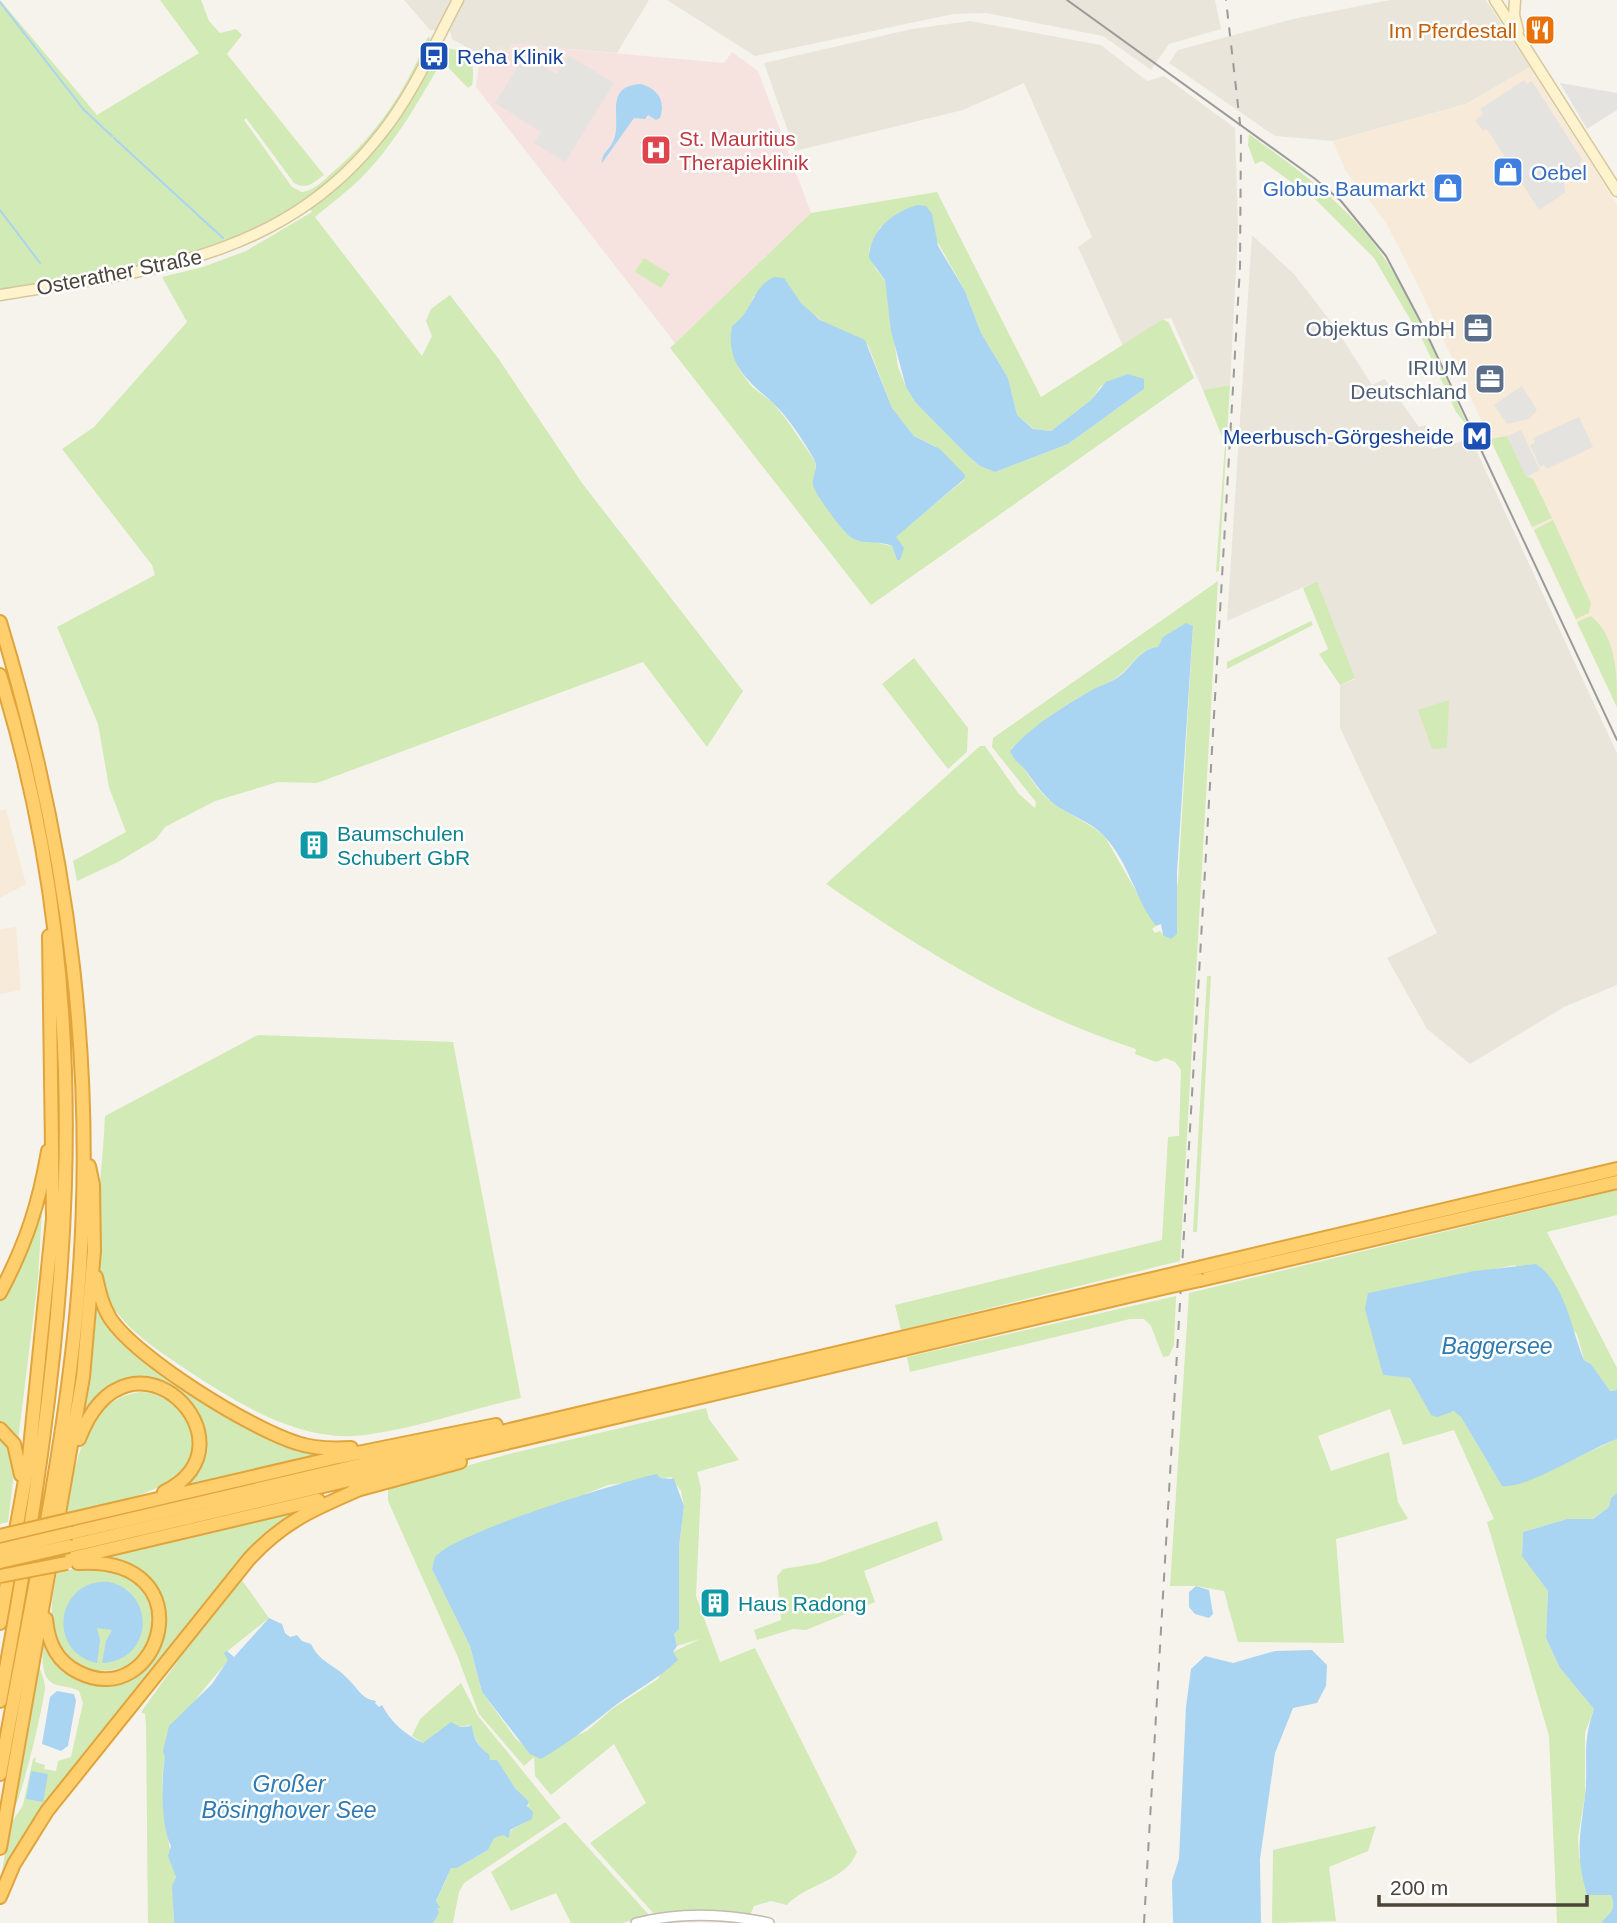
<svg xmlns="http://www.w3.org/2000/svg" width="1617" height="1923" font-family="Helvetica,sans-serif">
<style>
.residential{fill:#eae5da}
.commercial{fill:#f7ead8}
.medical{fill:#f6e3e0}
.green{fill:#d2eab5;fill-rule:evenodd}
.parking{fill:#e5e3e0}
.water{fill:#a9d4f2}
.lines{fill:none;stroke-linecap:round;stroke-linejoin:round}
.stream{stroke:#a9d4f2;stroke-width:2}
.tertiary-casing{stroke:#c2bbae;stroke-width:12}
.secondary-casing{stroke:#d6c79b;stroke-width:13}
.motorway-casing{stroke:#e0a43c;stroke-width:16}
.tertiary{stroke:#fff;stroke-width:9}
.secondary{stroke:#fff3cd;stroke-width:10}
.motorway{stroke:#ffcf6e;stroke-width:12}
.tram{stroke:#9a9a9a;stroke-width:2}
.rail{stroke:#9a9a9a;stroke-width:2;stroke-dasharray:9 9;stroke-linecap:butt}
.motorway-bridge-casing{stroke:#e0a43c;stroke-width:16;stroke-linecap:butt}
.motorway-bridge{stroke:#ffcf6e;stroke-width:12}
.labels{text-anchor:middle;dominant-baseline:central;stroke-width:5;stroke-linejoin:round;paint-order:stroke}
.food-label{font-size:21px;fill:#c56008;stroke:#fff;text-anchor:end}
.transit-label{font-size:21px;fill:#164399;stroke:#fff;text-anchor:start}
.health-label{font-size:21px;fill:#be3a42;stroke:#fff;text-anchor:start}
.shop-label{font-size:21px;fill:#366cbe;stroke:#fff;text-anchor:start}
.street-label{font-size:21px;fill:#4b4439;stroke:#fff}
.service-label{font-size:21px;fill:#4e5e75;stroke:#fff;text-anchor:end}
.culture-label{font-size:21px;fill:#0d838f;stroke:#fff;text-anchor:start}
.water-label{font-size:23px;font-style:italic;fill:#2e7ab2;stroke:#fff}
</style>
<rect width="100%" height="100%" fill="#f6f3ec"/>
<path class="residential" d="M404,0H649L617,53L512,44L509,51L498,47L491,61L452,39L450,31L430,30Z
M667,0H1215L1221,29L1169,44L1151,70L1103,36L986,13L953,14L755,56Z
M1390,0H1486L1530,67L1466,104L1333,141L1275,136L1169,63L1178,50L1293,19Z
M970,21L1101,45L1147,81L1164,76L1235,128L1238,231L1230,385L1203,390L1171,318L1163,319L1123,346L1078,247L1092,237L1024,83L963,110L795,151L764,63L912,29Z
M1252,235L1294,274L1335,327L1372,385L1385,379L1419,427L1425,425L1433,449L1471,439L1617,753V985L1564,1007L1470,1064L1427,1029L1387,958L1437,933L1340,728V685L1355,679L1317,581L1227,621Z"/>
<path class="commercial" d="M1530,67L1617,205V708L1414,277L1385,221L1345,170L1333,141L1467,104Z
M6,809L26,884L0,898V811Z
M16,927L21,990L0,994V929Z"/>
<path class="medical" d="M512,44L724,63L732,52L758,71L811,213L675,343L476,87L479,65L491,61L498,47L509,51Z"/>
<path class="green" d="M0,0L97,115L199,53L160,0H201L209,21L220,33L236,29L242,35L227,54L324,175C313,183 307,190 294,183L246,118L244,120L292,187L302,192C315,190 324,180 333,172C376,135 406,91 427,38L430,37V42C335,244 200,258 0,290Z
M443,48C470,49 476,62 472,85L468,88L442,61C418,102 395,144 361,178C347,192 330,204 315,217L422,356L432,336L426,321L431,309L450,295L498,358L582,483L743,691L707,747L643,662L317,783L278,782L215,801L165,827L156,839L118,862L77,881L73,861L126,832L109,787L98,724L57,627L155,575L152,565L62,449L94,427L187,322L162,277L203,267L246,251L312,212L310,208C365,165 404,113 437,51L440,57Z
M1249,134C1290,164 1330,192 1363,230C1411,286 1438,363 1469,428L1456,412L1423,341L1374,258L1314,198L1262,161L1255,164L1248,145Z
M937,192L1041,397L1163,319L1169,323L1194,378L871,605L670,348L811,213ZM880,227L937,241L965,291L981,333L1008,378L1017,415L1034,429L1051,431L1091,400L1101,386L1144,389L1068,444L995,472L980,466L968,456L915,402L906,387L898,367L885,280L876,269L869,250ZM787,283C805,316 836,330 868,345L892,408L914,436L935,446L964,480L895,537L897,560L892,546L851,537L845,532L817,491L815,461L786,419L772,402L752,387L739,369L731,335L732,326L745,317L754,296Z
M644,258L670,274L661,288L635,272Z
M1230,385L1219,571L1216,572L1225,444L1203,390Z
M1507,436L1526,476L1533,479L1552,518L1532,527L1490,439Z
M1553,520L1591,603L1589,613L1576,619L1534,530Z
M1218,581L1180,1261L901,1330L895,1305L1162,1240L1168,1137L1179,1136L1181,1070L1175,1062L1165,1058L1156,1062L1135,1054L1136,1049C1022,1012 923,951 826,884L980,746H985L1019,794L1035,808L1036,802L992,747L993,738ZM1193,626L1178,883L1163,935L1160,931L1155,933L1152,929L1156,926L1105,837C1089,822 1071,816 1054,804C1035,790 1025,768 1011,749C1032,729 1056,711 1081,696C1094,689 1109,684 1120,675C1133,665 1141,647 1158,647L1164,640Z
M1317,581L1355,678L1340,685L1319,654L1328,649L1303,588Z
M1591,616C1617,637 1617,675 1617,707L1577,622Z
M1311,621L1313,625L1227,669V662Z
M914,658L968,728L967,752L948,769L882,684Z
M1449,700L1447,748L1432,749L1418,710Z
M1207,976H1211L1197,1232H1193Z
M258,1035L453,1042L521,1398C470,1409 418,1428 365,1435C297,1444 229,1398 175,1362C149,1344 112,1319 103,1286C91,1235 103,1168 105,1116Z
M1617,1190V1215L1547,1232L1617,1368V1390L1610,1391L1591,1364L1584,1360L1577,1334L1515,1265L1368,1293L1371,1323L1383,1375L1410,1378L1431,1415L1455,1411L1461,1417L1502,1486L1536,1477L1617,1439V1493L1611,1498L1609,1507L1593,1519H1567L1523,1532L1522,1555L1548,1591L1546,1638L1560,1668L1594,1709L1585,1733V1796L1578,1837L1579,1857L1601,1894L1611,1895C1617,1910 1610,1912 1601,1923H1557L1549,1736L1487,1522L1494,1519L1454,1430L1403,1445L1390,1409L1318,1436L1331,1471L1389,1452L1398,1502L1408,1519L1336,1539L1344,1643L1238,1642L1224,1591L1196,1586H1170L1189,1293Z
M43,1195L38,1279L8,1522L0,1524V1299L28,1249Z
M1176,1296L1174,1345L1169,1356L1163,1357L1151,1326L1144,1319H1130L910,1372L907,1357Z
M96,1303L100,1311L164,1371L325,1454L184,1487L195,1470L196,1413L178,1392L154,1381L93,1405L82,1421Z
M141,1392C159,1393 176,1401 185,1418C222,1489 108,1503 66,1514C75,1467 83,1399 141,1392Z
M706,1408L709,1419L739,1460L697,1472L701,1488L696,1596L720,1662L755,1648L857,1852C845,1882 807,1883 787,1905L771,1901L754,1906L750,1915L716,1910L655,1915L590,1843L646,1803L614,1744L551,1795L535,1776L534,1757L524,1766L479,1714L457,1655L388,1501V1488L509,1454ZM671,1477L681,1491L684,1506L679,1547V1629L674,1634L677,1646L700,1639L673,1652L658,1679L612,1709L587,1731L568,1739L541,1759L516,1739L482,1692L470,1646L432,1569L438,1553L608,1485Z
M297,1511L238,1567L0,1883L10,1825L23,1805L33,1759L36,1757L35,1762L45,1765L44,1769L56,1771L58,1761L71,1757L83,1703L79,1691C72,1687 65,1687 57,1685C39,1680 42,1654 44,1640L53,1656L109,1681L157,1650C171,1620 163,1585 133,1568C124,1562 112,1561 102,1557Z
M937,1521L943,1540L864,1571L875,1602L806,1630L793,1629L757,1640L754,1630L781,1620L777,1576L783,1569L819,1563Z
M82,1568C92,1569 105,1568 114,1571C153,1583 168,1634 134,1660C104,1684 62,1665 53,1630C49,1611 54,1590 57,1571Z
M239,1576L269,1618L225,1653L229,1660C205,1687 175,1721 165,1759C157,1789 169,1847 176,1877C172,1885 173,1914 174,1923H148L146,1725L145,1714L141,1712Z
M39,1666C41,1673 45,1680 45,1688C44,1703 21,1802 13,1810Z
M461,1683L478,1716L561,1818L464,1883L459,1892L453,1923H433L436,1902L451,1868H457L488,1850L494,1838L503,1834L509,1838L510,1831L526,1822L529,1802C512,1790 508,1770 489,1760V1754L481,1749L469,1725L438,1731L430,1740L423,1743L412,1736L420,1719Z
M565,1822L649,1915L622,1923H571L556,1893L511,1911L491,1872Z
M1376,1826L1368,1851L1329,1867L1336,1921L1272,1923L1273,1850Z"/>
<path class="parking" d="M525,55L556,74L568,55L614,83L565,162L534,143L541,132L495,103Z
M1524,80L1527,84L1532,81L1583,161L1579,164L1583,170L1564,183L1565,193L1539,210L1487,129L1483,131L1475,120L1483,114L1480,109Z
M1560,83L1617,93V110L1587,129Z
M1522,386L1537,410L1529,419L1507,424L1494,405Z
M1579,417L1593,447L1547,469L1544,465L1540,467L1530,445L1535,443L1533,438Z
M1521,430L1540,470L1526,477L1507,436Z"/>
<path class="water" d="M641,84C658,89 666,101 660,118L656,120L648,115L645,119L634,118L602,163C601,153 611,149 614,139C622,118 603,86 641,84Z
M918,205L926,206L932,214L938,246L965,291L981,333L1008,378L1017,415L1033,429L1051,431L1091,400L1106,382L1128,374L1144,379V389L1068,444L995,472L980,466L968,456L915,402L906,387L891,331L885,280L869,258C870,231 892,212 918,205Z
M774,277L784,278L801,303L820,320L865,340L892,408L914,436L940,449L965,475L964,479L896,537L904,548L900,560H897L892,546C877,539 860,547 847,534C839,526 815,494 813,485C812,475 819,469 814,459C803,440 788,417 772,402C748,381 725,363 732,326C754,311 751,288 774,277Z
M1186,623L1193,626L1177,872V934L1171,939L1163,935L1161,924L1156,926C1135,899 1129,862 1104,836C1090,821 1071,816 1054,804C1043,795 1034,782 1027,772C1021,764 1014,761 1010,751C1030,727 1064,706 1092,690C1101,685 1113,682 1121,675C1134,664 1141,648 1158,647L1163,637Z
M1536,1264C1566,1284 1571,1329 1584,1360L1591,1364L1610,1391L1617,1390V1439C1589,1449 1527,1489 1502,1486L1461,1417L1454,1411L1437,1417L1431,1415L1410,1378L1383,1375L1365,1309L1368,1293L1474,1271Z
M657,1474L660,1478L674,1479L684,1506L679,1547V1629L674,1634L677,1646L673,1652L678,1660C658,1679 634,1691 612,1708C589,1726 567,1744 541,1759L530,1754L482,1692L470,1646L432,1569L435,1557C454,1533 620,1482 657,1474Z
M1617,1493V1923H1601C1610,1912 1617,1910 1611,1895H1587C1575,1853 1580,1837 1585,1796C1589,1761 1581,1746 1594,1709L1560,1668L1546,1638L1548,1591L1522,1556L1523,1532L1567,1519H1593L1609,1507L1611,1498Z
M109,1582C157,1593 153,1661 102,1663L106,1641L112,1630L97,1628L100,1640L97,1663C45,1651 57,1578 109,1582Z
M1196,1586L1209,1590L1213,1614L1209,1618L1195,1614L1189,1607V1592Z
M269,1618L282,1624L285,1633L290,1637L297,1635L302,1641L311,1644C319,1662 335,1665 347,1678C358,1688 361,1699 376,1701L375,1703L379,1707L382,1705C390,1721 406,1736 423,1743L451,1722L460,1727L472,1726C473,1737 479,1749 489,1754L490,1760H497L515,1788L529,1802L527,1806L533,1812L532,1819L510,1830L509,1838L503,1835L494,1838L488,1850L457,1868H451L436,1901L440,1908H437L439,1913L433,1923H174L172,1886L176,1877L168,1856L171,1846C161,1827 161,1780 165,1757L163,1751L169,1726L212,1684L228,1660L224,1653L227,1651L234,1657Z
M1312,1650L1327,1665L1326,1686L1317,1703L1293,1708L1275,1753L1260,1859L1261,1923H1173L1172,1881L1179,1859L1186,1707L1191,1669L1205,1656L1233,1663L1275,1651Z
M57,1691L74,1694L76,1701L68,1746L61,1751L42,1744L50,1697Z
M31,1771L48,1774L43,1802L26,1799Z"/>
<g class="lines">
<path class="stream" d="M0,2L84,110L112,136
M114,138L223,238
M0,210L40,263"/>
<g class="tertiary-casing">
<path id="tertiary" d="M636,1923C680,1912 724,1913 769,1923"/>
</g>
<g class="secondary-casing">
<path id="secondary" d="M1495,0L1617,191
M1515,0L1514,15L1518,31
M0,295C147,271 282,260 381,134C413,94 434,45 458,0"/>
</g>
<g class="motorway-casing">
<path id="motorway" d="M0,622C70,852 99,1077 76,1317C61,1470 27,1622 0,1774
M0,675C108,1021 65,1353 0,1701
M1202,1267L1617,1169
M96,1277C99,1291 102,1305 110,1318C136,1358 251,1429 297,1443C314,1449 333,1449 351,1448
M1200,1280L1617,1182
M0,1293C26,1244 39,1204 48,1151
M0,1429L14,1444L21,1475
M79,1439C129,1308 263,1444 164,1492
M353,1491L460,1462
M72,1519L338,1457L496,1425
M71,1533L1165,1276
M14,1541L29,1458L53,1219L49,936
M69,1546L1167,1287
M68,1559L318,1500
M46,1619C48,1642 56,1661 78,1672C161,1714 209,1555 78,1563
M0,1623L10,1566
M0,1848L83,1377L94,1251L93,1185L89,1166
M0,1897L14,1864L47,1811L249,1559C284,1521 314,1509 360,1489"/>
</g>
<use href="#tertiary" class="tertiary"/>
<use href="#secondary" class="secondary"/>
<use href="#motorway" class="motorway"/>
<path class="tram" d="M1067,0L1314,178L1341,201L1386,256L1424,328L1617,740"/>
<path class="rail" d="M1144,1923L1240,267L1241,132L1226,0"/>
<g class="motorway-bridge-casing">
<path id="motorway-bridge" d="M1165,1276L1202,1267
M1167,1287L1200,1280
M0,1536L72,1519
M0,1550L71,1533
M0,1562L69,1546
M0,1576L67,1563"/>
</g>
<use href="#motorway-bridge" class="motorway-bridge"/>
</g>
<defs>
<g id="restaurant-square" transform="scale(1.575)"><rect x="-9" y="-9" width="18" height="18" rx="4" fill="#e8710a" stroke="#fff"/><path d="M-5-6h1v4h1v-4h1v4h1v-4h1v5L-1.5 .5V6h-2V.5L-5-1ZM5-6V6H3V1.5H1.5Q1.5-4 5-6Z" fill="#fff"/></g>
<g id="bus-square" transform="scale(1.575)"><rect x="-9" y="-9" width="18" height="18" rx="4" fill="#1a4fb4" stroke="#fff"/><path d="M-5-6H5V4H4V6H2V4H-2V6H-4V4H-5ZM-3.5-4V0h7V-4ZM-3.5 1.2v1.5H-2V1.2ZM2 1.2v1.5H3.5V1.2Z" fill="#fff"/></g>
<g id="hospital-square" transform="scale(1.575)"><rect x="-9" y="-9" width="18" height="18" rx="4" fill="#e0444e" stroke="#fff"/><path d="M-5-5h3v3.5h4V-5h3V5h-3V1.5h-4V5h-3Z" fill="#fff"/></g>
<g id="shop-square" transform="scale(1.575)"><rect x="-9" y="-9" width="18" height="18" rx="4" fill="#3f7fe0" stroke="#fff"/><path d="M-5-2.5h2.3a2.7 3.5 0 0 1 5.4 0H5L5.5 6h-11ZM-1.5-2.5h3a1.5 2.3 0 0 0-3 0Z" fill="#fff"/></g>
<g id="office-square" transform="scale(1.575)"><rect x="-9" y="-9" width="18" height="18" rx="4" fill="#5c6f8a" stroke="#fff"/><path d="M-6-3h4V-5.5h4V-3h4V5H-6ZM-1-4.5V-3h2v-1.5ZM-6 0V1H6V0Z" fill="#fff"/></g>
<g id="metro-square" transform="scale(1.575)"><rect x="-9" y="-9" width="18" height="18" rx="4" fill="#1a4fb4" stroke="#fff"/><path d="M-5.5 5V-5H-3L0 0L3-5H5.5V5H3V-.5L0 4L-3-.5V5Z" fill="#fff"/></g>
<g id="building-square" transform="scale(1.575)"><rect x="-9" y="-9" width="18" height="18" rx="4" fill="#0f9aa8" stroke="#fff"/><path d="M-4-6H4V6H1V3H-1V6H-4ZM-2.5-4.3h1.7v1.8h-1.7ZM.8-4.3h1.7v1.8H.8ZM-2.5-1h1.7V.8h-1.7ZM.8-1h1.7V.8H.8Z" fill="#fff"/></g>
</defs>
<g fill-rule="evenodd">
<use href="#restaurant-square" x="1540" y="30"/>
<use href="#bus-square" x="434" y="56"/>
<use href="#hospital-square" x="656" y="150"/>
<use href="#shop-square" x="1508" y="172"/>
<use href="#shop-square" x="1448" y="188"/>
<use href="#office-square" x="1478" y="328"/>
<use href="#office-square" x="1490" y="379"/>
<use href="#metro-square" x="1477" y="436"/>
<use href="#building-square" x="314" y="845"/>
<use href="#building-square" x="715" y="1603"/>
</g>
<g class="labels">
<g class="food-label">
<text x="1517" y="30">Im Pferdestall</text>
</g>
<g class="transit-label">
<text x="457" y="56">Reha Klinik</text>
<text x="1454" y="436" text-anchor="end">Meerbusch-Görgesheide</text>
</g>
<g class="health-label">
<text x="679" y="138">St. Mauritius<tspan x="679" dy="24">Therapieklinik</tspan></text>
</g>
<g class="shop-label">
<text x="1531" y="172">Oebel</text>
<text x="1425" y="188" text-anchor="end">Globus Baumarkt</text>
</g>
<g class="street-label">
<text transform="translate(119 272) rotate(-11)">Osterather Straße</text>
</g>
<g class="service-label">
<text x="1455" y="328">Objektus GmbH</text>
<text x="1467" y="367">IRIUM<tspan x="1467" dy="24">Deutschland</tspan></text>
</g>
<g class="culture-label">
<text x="337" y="833">Baumschulen<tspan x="337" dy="24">Schubert GbR</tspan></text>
<text x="738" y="1603">Haus Radong</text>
</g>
<g class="water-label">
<text x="1497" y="1346">Baggersee</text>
<text x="289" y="1784">Großer<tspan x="289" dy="26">Bösinghover See</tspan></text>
</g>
</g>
<path d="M1379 1895v10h208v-10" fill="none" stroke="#4b4439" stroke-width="3.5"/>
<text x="1390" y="1895" font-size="21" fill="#4b4439" stroke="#ffffff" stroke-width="5" paint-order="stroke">200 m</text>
</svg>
